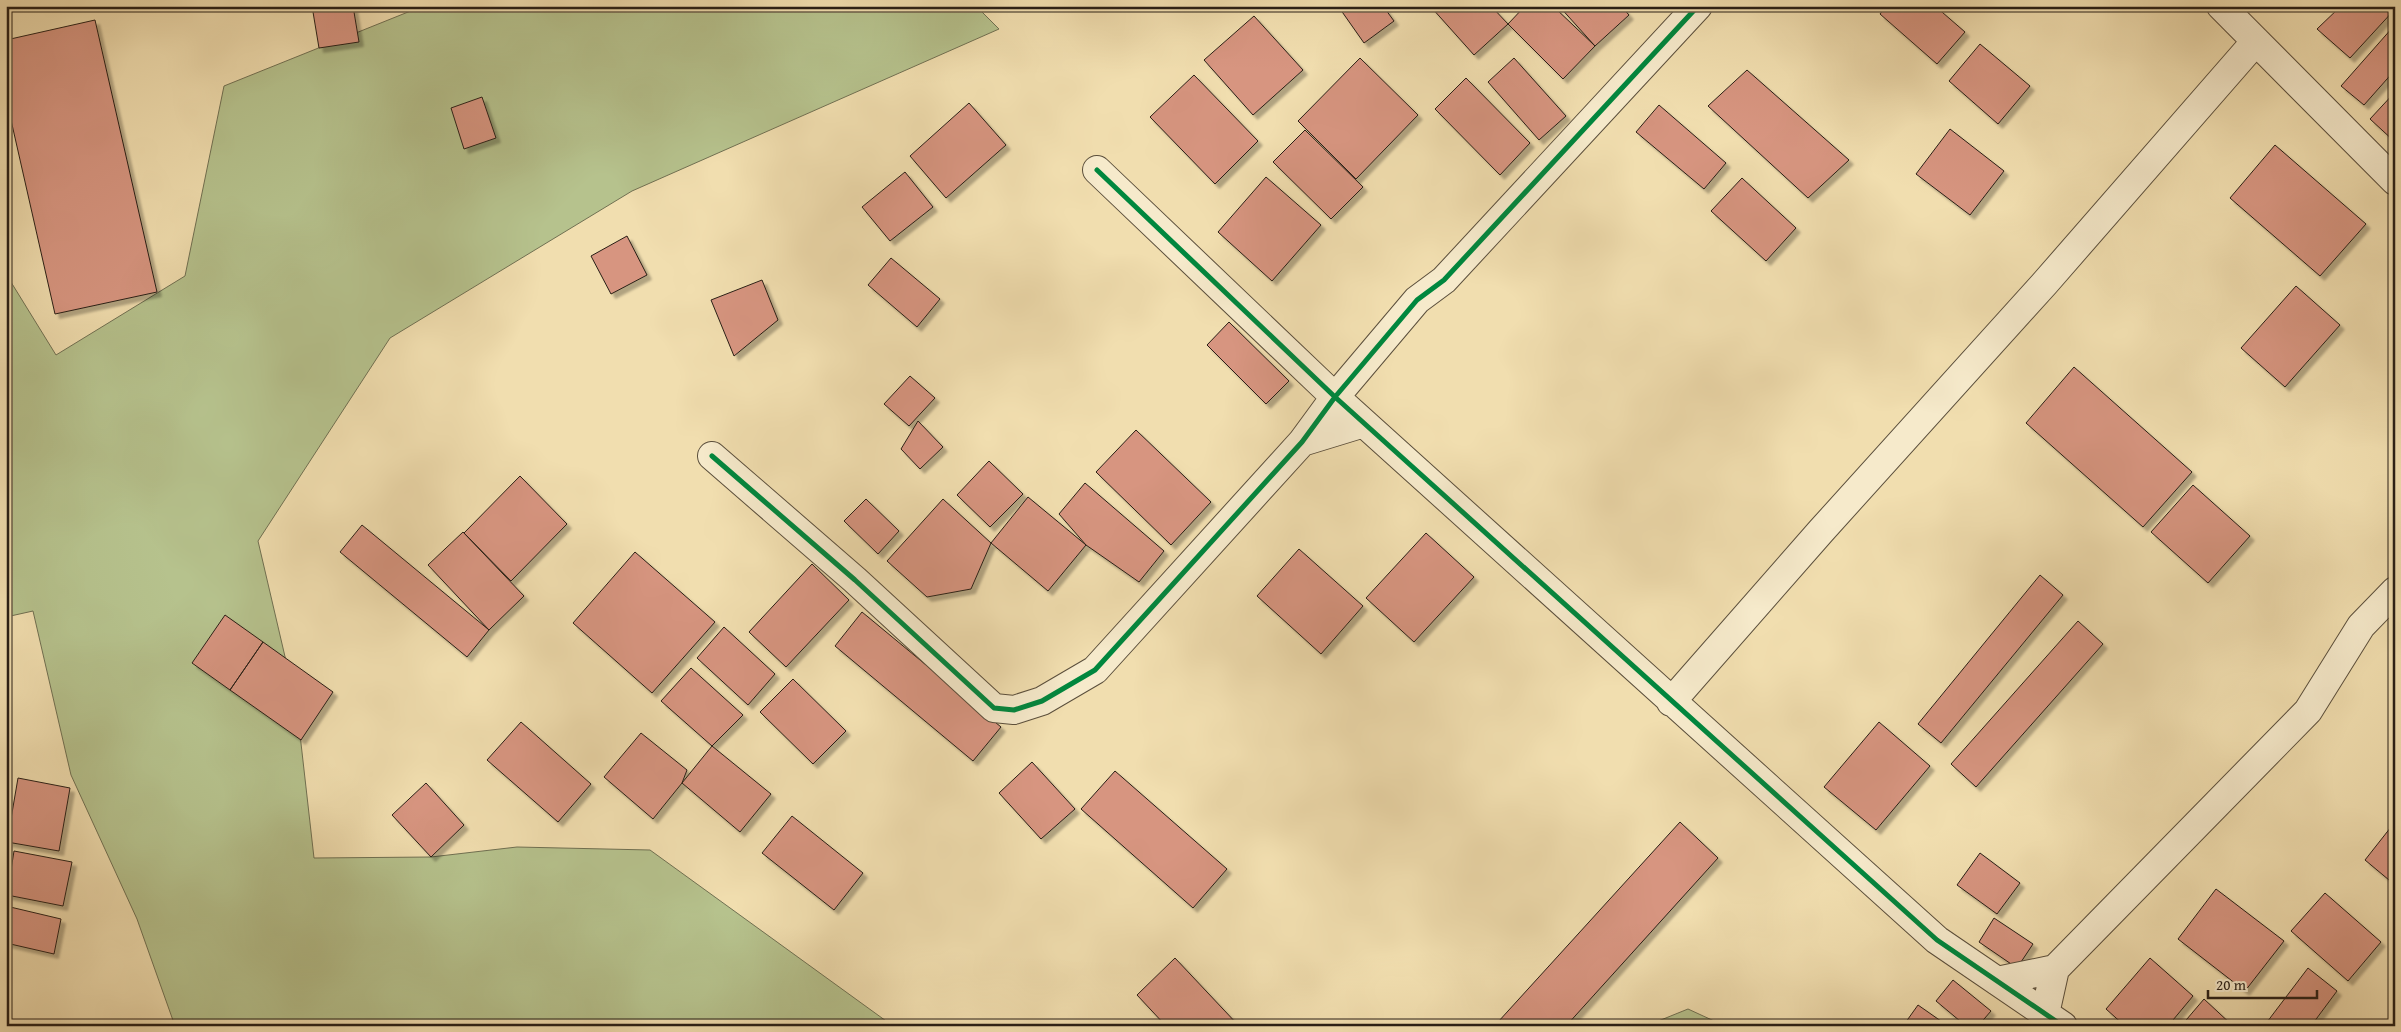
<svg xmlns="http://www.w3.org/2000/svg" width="2401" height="1032" font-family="'Gentium Book Plus',serif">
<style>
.green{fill:#b6c28d;stroke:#707052}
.building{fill:#d79580;stroke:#291f16;filter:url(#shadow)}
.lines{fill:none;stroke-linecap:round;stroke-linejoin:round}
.minor-casing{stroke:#5b4f3c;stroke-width:30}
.minor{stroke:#f6eacb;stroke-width:28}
.cycleway-casing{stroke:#f6eacb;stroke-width:8}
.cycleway{stroke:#00873e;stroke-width:5}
</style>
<defs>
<filter id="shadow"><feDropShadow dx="4.5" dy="4.5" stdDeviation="1" flood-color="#0004"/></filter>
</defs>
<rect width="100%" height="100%" fill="#f1deaf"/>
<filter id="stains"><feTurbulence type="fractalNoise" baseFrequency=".004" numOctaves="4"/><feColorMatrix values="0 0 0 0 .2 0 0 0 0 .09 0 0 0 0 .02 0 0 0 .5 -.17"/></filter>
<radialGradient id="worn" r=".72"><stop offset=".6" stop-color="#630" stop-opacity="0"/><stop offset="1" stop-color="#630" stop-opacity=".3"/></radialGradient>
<path class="green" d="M423,6H976L999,29L632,191L390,338L258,541L297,708L314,858L431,857L517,847L650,850L893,1026H175L137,919L71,775L33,611L6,617V274L56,355L185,276L224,86Z
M1688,1009L1725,1026H1646Z"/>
<path class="building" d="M312,6H353L359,42L319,48Z
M1338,6H1383L1394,21L1364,43Z
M1432,6H1491L1508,24L1474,55L1431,7Z
M1525,6H1553L1595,46L1563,79L1508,24Z
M1559,6H1621L1629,15L1595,46Z
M1886,6H1935L1965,32L1937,64L1880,14Z
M2341,6H2395V9L2350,58L2317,29Z
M1254,16L1303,70L1253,115L1204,60Z
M95,20L157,292L55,314L6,98V40Z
M2393,27L2395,28V70L2364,105L2341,86Z
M1980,44L2030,86L1998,124L1949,81Z
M1360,58L1418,115L1356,179L1298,121Z
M1514,58L1566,116L1539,140L1488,82Z
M1747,70L1849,160L1808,198L1708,106Z
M1194,75L1258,141L1215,184L1150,117Z
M1466,78L1530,143L1500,175L1435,109Z
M2395,92V142L2370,119Z
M482,97L496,138L464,149L451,108Z
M969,103L1006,145L946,198L910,156Z
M1659,105L1726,163L1704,189L1636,132Z
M1950,129L2004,171L1970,215L1916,174Z
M1305,130L1363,187L1331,219L1273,162Z
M2275,145L2366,224L2320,276L2230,198Z
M905,172L933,207L890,241L862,207Z
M1266,177L1321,225L1272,281L1218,232Z
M1742,178L1796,228L1766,261L1711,211Z
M627,236L647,275L611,294L591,256Z
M891,258L940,299L917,327L868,285Z
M762,280L778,320L734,356L711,300Z
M2296,286L2340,325L2285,387L2241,348Z
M1229,322L1289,381L1266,404L1207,345Z
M2074,367L2192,472L2143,527L2026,423Z
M910,376L935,398L909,426L884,404Z
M918,421L943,447L920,469L901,449Z
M1136,430L1211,502L1171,545L1096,472Z
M989,461L1023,494L990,527L957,495Z
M520,476L567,524L511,581L464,533Z
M1085,483L1164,551L1139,582L1086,545L1059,514Z
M2193,485L2250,536L2208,583L2151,532Z
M1028,497L1086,545L1048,591L991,543Z
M866,499L899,531L878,554L844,521Z
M943,499L991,543L971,589L927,597L887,561Z
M362,525L489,630L467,657L340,552Z
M463,532L524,596L489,630L428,565Z
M1426,533L1474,577L1414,642L1366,598Z
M1299,549L1363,606L1321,654L1257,596Z
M635,552L715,622L652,693L573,623Z
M812,564L849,600L786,667L749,632Z
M2040,575L2063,595L1941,743L1918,724Z
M862,612L1001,727L973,761L835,646Z
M225,615L263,642L230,690L192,663Z
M2078,621L2103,644L1976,787L1951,764Z
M724,627L775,674L748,705L697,658Z
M263,642L333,692L301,740L230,690Z
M691,668L743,715L712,746L661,701Z
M793,679L846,731L813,764L760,712Z
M521,722L591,784L558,822L487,760Z
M1879,722L1930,766L1876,830L1824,787Z
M641,733L687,770L682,783L653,819L604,777Z
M712,746L771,794L740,832L682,783Z
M1032,762L1075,809L1041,839L999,793Z
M1115,771L1227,869L1193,908L1081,809Z
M18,778L70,788L59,851L7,842Z
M426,783L464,825L431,857L392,815Z
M792,816L863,873L834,910L762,853Z
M1680,822L1718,858L1566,1026H1503L1498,1022Z
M2391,827L2395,830V885L2365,860Z
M14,851L72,862L63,906L7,895Z
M1980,853L2020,883L1997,914L1957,885Z
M2216,889L2284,941L2245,991L2178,939Z
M2325,893L2381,942L2348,981L2291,931Z
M6,906L61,919L54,954L6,943Z
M1994,918L2033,944L2017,968L1979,942Z
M1175,958L1239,1026H1166L1137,995Z
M2150,958L2193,996L2168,1026H2125L2106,1009Z
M2308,968L2337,991L2311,1026H2264Z
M1953,980L1991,1011L1978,1026H1966L1936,1001Z
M2204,999L2233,1026H2181Z
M1918,1005L1948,1026H1903Z"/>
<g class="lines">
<g class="minor-casing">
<path id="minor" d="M2221,6L2395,181
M1097,170L1335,397L1937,940L2063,1026
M1302,442L1364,423
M712,456L855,580L994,708L1014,710L1042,701L1095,670L1302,442L1335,397L1417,300L1444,280L1698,6
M1671,702L1821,531L2045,283L2256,41
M1997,981L2055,969
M2045,1014L2055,969L2308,711L2361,626L2395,591"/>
</g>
<use href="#minor" class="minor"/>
<g class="cycleway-casing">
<path id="cycleway" d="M1097,170L1335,397L1937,940L2063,1026
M712,456L855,580L994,708L1014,710L1042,701L1095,670L1302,442L1335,397L1417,300L1444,280L1698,6"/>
</g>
<use href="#cycleway" class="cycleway"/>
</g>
<rect width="2401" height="1032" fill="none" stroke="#f1deaf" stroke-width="25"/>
<rect x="8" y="8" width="2386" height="1017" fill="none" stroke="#291f16" stroke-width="2.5"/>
<rect x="12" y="12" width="2376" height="1007" fill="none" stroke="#291f16"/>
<path d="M2208 990v8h109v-8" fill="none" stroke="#291f16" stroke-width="2.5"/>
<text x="2216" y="990" font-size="15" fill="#291f16" stroke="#f6eacb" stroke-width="4" paint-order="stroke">20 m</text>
<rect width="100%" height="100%" filter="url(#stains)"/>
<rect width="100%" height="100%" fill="url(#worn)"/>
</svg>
